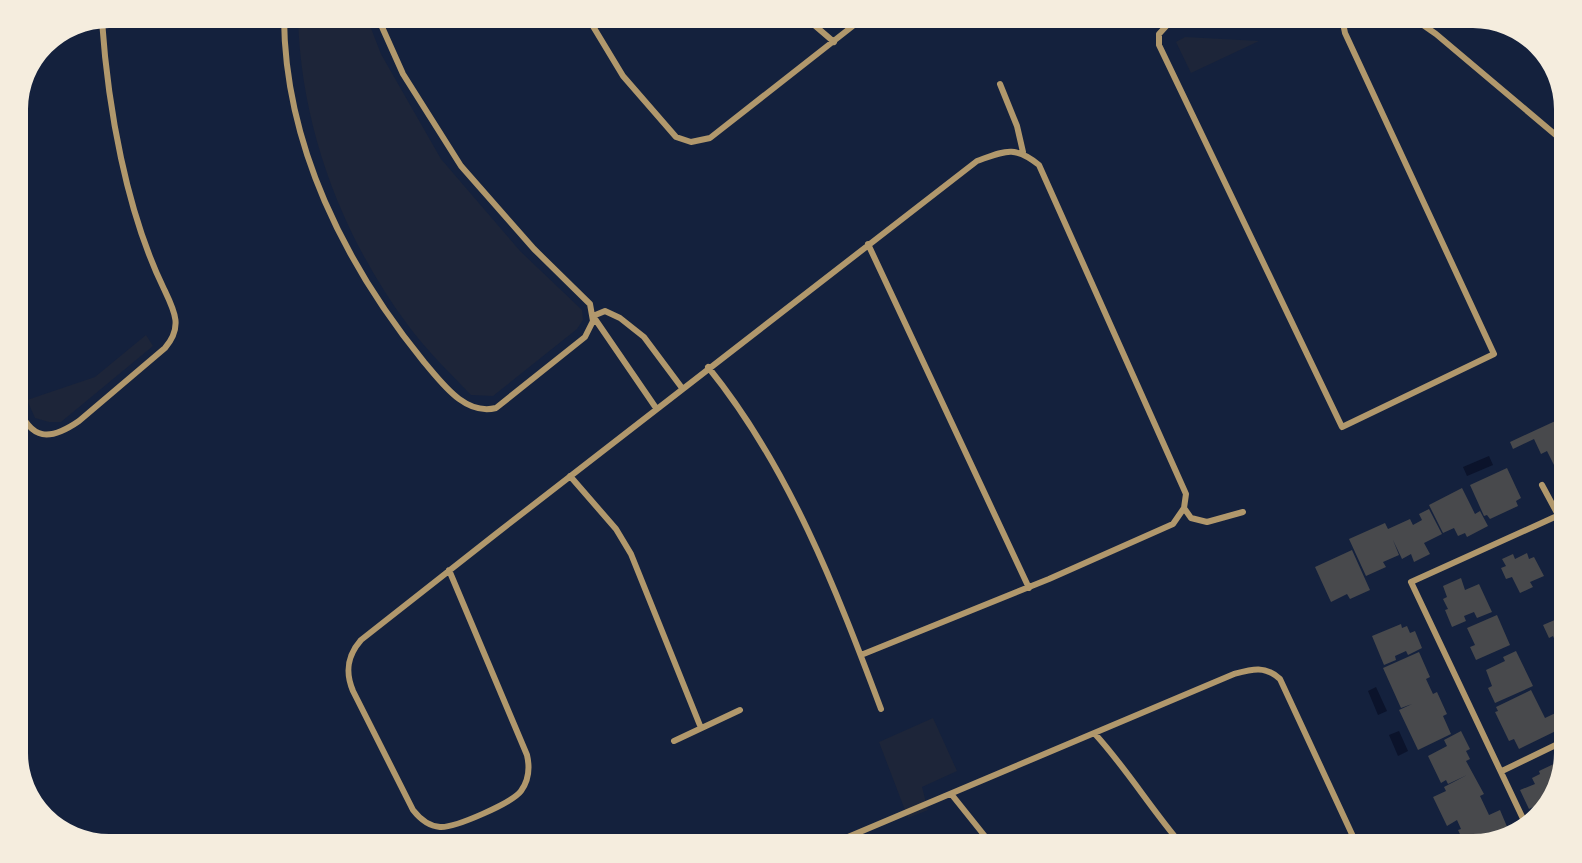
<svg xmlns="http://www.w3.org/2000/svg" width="1582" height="863" font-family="'PT Sans',sans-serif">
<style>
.green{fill:#1d2539}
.water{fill:#0b132b}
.building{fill:#48494c}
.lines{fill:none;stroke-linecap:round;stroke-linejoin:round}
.minor{stroke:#b1986c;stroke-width:6}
</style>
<rect width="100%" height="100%" fill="#14213d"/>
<path class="green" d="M298,18H367L381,54L441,159L520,251L582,310L583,320L577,329L493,396L471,395C449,372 426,350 407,324C342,236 301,128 298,18Z
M1185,37L1259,41L1191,73L1176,42Z
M146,335L153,346L61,422H49L35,418L27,400L95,377Z
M933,718L957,771L922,787L928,810L908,818L879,742Z"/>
<path class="water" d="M1489,456L1493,465L1467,476L1463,467Z
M1376,687L1387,711L1378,715L1368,691Z
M1399,731L1408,751L1398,756L1389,735Z"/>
<path class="building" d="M1564,417V468L1557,471L1547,451L1541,454L1534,439L1513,449L1510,442Z
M1507,468L1521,498L1516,501L1518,506L1490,519L1487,515L1484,516L1470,485Z
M1462,488L1475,514L1480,511L1488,526L1467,537L1465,533L1458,536L1454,528L1443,533L1429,505Z
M1429,509L1442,534L1424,543L1430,554L1414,562L1411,554L1402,559L1393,540L1399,555L1383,562L1386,567L1366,576L1349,539L1385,523L1388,529L1410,519L1413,525L1422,520L1419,514Z
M1352,550L1370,590L1350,599L1347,594L1331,602L1315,567Z
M1527,553L1529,559L1534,557L1544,576L1530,582L1533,587L1520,593L1512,577L1506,579L1501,568L1506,566L1502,559L1513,554L1515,559Z
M1461,578L1465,590L1479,584L1492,612L1477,618L1474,612L1464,616L1466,621L1452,627L1445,610L1448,609L1443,599L1447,597L1443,586Z
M1497,615L1510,645L1476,660L1470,647L1475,645L1467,628Z
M1564,616V661L1553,636L1549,638L1543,625Z
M1401,624L1402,628L1407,626L1410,633L1415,631L1422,648L1408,655L1406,651L1395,656L1396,660L1384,665L1372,636Z
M1516,651L1533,686L1495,703L1488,688L1492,686L1486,670L1505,661L1503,657Z
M1419,652L1430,677L1426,679L1433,694L1437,692L1447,714L1443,716L1451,734L1418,750L1399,710L1412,704L1401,708L1383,668Z
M1531,690L1545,718L1564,709V727L1519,749L1514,739L1509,741L1495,712L1498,711L1496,707Z
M1461,731L1470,749L1466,751L1470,759L1466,761L1484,794L1480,796L1489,815L1500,810L1508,829L1504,831L1506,836L1473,845H1465L1458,830L1461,829L1457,820L1447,826L1433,797L1446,791L1444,787L1467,775L1448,784L1446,780L1441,783L1428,756L1447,746L1444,740Z
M1558,762L1561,767L1552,799L1543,808L1541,803L1529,809L1520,790L1535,784L1532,778L1540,774L1539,771Z"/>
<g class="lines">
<path class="minor" d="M284,18C285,145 345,265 424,362C442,383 465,416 496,408L585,337L593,321L590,304L534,249L461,166L403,74L378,18
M588,18L623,76L676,137L691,142L710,138L863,18
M806,18L834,42
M1222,18L1169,23L1159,34V45L1342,427L1494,354L1345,33L1342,18
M1413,18L1436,34L1564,142
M1000,84L1017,126L1023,152
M868,244L1029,588
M708,367C789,467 836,589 881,709
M18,406C31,441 50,441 79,421L165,348C183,327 175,312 164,289C126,211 108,107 102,21
M656,408L593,316L605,311L620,318L644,337L682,388
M570,476L616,529L631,554L701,728
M1542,485L1564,526
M1184,508L1191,518L1207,522L1243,512
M449,570L527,755C530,768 529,780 521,791C512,803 455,828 440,827C428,826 420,819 413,810L353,691C345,672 347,656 361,640C565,479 770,320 977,161C1005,151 1014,145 1039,165L1186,494L1184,508L1173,524L1049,579L861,655
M1095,734C1127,769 1151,809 1182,845
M674,741L740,710
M1502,771L1564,741
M952,795L992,845
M1526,825L1411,582L1557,516
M829,845L1234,674C1252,669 1265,665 1280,679L1357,845"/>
</g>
<path d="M0 0H1582V863H0ZM109 28H1473A81 81 0 0 1 1554 109V753A81 81 0 0 1 1473 834H109A81 81 0 0 1 28 753V109A81 81 0 0 1 109 28Z" fill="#f5edde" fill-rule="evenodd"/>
</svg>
